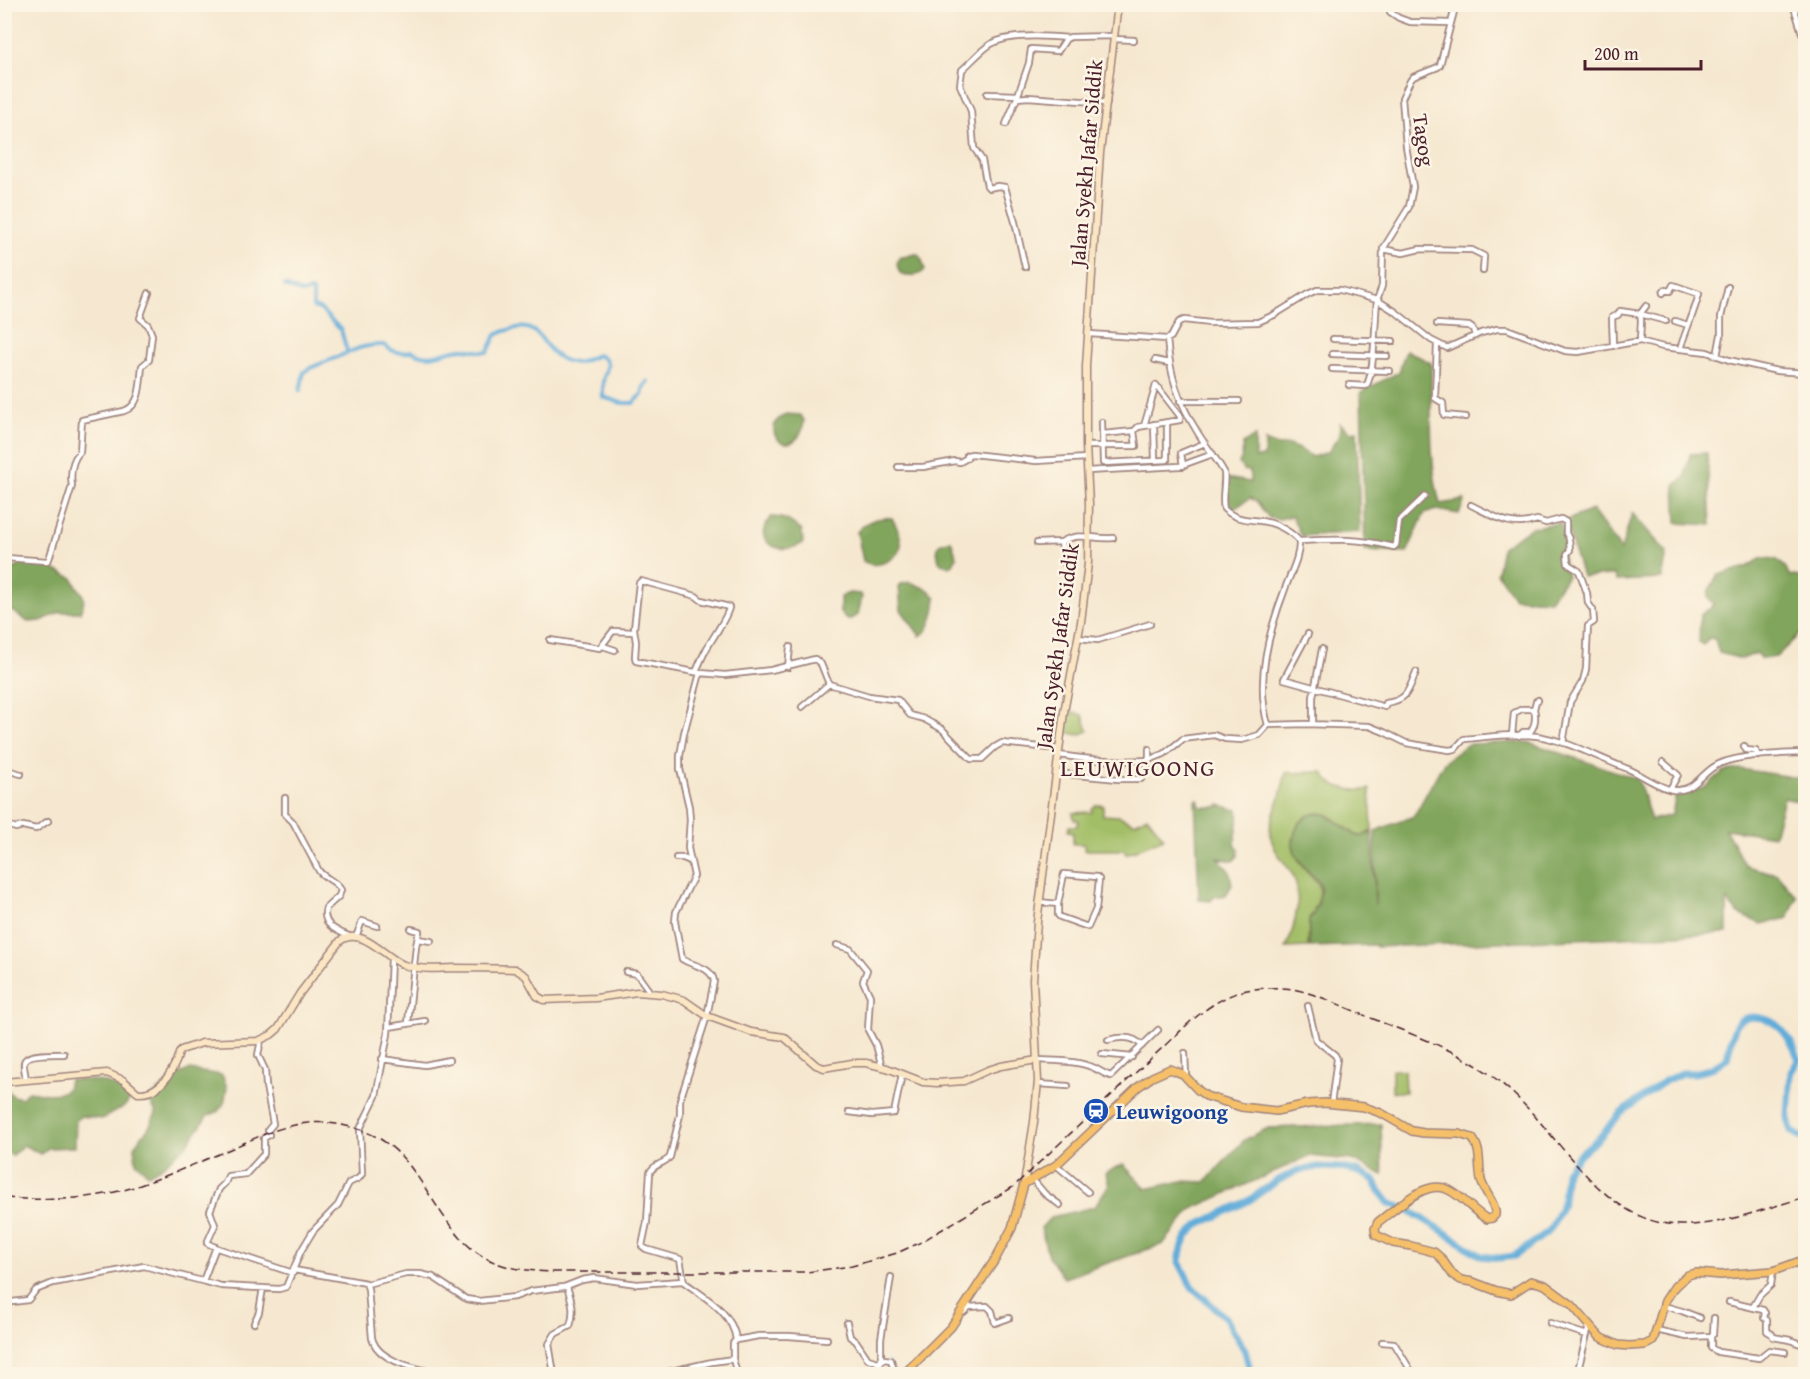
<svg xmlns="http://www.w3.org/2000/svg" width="1810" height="1379" font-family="'Gentium Book Plus',serif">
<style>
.green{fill:#a2be66;stroke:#766e48;stroke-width:1.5}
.forest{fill:#81a55b;stroke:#666243;stroke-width:1.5}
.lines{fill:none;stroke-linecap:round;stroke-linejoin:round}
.stream{stroke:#60acd9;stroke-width:1.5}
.canal{stroke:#60acd9;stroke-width:4}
.river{stroke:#60acd9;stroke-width:7}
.street-casing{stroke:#a0847e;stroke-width:8}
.secondary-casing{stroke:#a0847e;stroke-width:9}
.primary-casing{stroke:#a0847e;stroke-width:10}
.street{stroke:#fff;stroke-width:4.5}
.secondary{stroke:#fbe6c4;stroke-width:6}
.primary{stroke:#f6c06b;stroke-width:7}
.rail{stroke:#4a1f2b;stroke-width:1.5;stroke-dasharray:9 4.5;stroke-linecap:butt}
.labels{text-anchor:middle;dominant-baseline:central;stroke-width:5;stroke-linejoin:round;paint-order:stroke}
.street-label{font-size:21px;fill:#4a1f2b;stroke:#fcf5e5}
.transit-label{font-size:21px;font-weight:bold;fill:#164399;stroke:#fcf5e5;text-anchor:start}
.quarter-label{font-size:24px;letter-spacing:1.5px;fill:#4a1f2b;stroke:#fcf5e5}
</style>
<rect width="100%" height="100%" fill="#fcf5e5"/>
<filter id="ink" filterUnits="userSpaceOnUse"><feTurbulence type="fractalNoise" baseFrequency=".0167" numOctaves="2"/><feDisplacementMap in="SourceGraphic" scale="12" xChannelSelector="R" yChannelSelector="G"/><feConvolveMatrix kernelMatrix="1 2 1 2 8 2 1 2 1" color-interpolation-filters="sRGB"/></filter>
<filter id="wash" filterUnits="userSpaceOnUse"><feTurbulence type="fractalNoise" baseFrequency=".008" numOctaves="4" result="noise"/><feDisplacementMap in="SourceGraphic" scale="24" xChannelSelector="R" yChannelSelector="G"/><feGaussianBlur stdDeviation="1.35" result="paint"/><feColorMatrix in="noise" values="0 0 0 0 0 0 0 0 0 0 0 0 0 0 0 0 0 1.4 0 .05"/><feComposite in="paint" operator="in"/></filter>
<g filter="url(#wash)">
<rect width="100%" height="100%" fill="#f6e8d0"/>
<path class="green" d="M1068,711L1083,715L1088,731L1079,735L1064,732Z
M1323,772C1324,775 1326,778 1328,780C1338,789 1359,792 1370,789L1372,830L1363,836L1357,835C1346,830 1337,817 1325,814C1303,807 1287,835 1295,853C1299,864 1310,875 1318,883C1321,890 1320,902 1314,908L1315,911L1309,918L1308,947L1286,948C1295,927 1304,892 1291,872C1282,858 1271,849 1270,831C1270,819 1275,811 1279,800C1282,791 1283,782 1286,773Z
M1095,805H1103V815L1119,816L1135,823L1147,816L1164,838L1126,854L1124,850H1084V844H1073V832L1068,831L1069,826H1077L1079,820H1074L1073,813L1092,812V808L1095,807Z
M1392,1070H1404L1405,1092H1392Z"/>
<path class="forest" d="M915,254H918L922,260L925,270C919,276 908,278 901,274C897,270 896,263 899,258Z
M1406,350L1431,363C1432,411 1428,458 1440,504L1465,500L1459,514L1436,510L1424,514L1407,553L1365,551L1361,392L1399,372Z
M786,414L800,415L804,420C800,456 768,444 775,424C777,420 782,416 786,414Z
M1340,423L1350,432L1357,431L1360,532L1301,536L1292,516L1279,519L1269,518L1257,502L1250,498L1234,509L1227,499L1225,478L1250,482V471L1243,470L1239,463L1242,457L1243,444L1255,436V458L1264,457L1265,441L1278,446L1289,445L1301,450L1312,457L1328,452L1339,436Z
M1707,453L1711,525L1677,523L1675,485L1685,477L1690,454Z
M1592,510L1621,550L1632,513L1667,553L1662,579L1616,581L1615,575L1582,577L1565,521Z
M771,517C785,516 792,523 802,531L803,543C783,557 748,543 771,517Z
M892,518C896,525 902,537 901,545C899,560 875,570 863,561L857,532C866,521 878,517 892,518Z
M1560,523L1566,543L1562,554L1567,576L1550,600L1514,598L1497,573L1502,547L1532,527Z
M951,540L957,557L952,566L949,567L939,562L937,551L939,544Z
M1762,558L1776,559L1786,568L1789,575L1805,578V633L1802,632L1776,657L1762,659L1757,653L1742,659L1719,653L1715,639L1709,638L1703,645L1699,642L1700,615L1711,608L1714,604L1708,598L1709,590L1718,575L1747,567Z
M23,562L47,566L73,578C77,593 90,592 80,612H60L41,621L28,622L12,611L5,610L4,570C13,570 18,568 23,562Z
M910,582L929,590L936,598C935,610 931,631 920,636L901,610L899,587L901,584Z
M849,593L861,594L862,597L858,615L848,620L840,613V597Z
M1528,742L1638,779L1651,820L1672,815L1676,794L1704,788L1724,771L1740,769L1805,779V803L1784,798L1774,836L1725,829L1746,866L1777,874L1797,897L1788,918L1761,924L1737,913L1727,900V933L1376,947V945L1309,947V918L1312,917L1315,911V908L1318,905L1321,888L1319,882L1304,867L1295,853L1293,844L1296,830L1300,823L1306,817L1313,814H1325L1357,836H1362L1372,832L1375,905V831L1414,816L1444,762L1468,744Z
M1198,799L1200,807H1218L1219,805L1238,810C1240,822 1236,832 1235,844L1239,849L1238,856L1233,861L1218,858L1230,872L1232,885L1226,895L1214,897L1211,901L1199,900L1195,800Z
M189,1070L222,1075L227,1087L224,1104L217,1112L207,1116L187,1145L162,1166L148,1174L136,1162L134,1146L148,1129L156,1113L149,1099L177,1075Z
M69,1080C92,1079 114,1080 131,1098L124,1107L102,1119L81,1116L76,1121L75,1147L48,1148L41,1154L23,1145L12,1156L5,1151V1087L13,1096L22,1098L28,1091C41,1093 55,1097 67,1089Z
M1381,1124L1383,1175L1352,1160L1309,1156L1192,1209L1163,1244L1064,1278L1048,1256L1041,1228L1051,1217L1094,1207L1109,1185L1106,1173L1123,1164L1146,1189L1182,1181L1205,1182L1244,1140L1268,1128Z"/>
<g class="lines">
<path class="stream" d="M888,1362L891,1367V1374"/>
<path class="canal" d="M285,286L302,293L310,291L313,293V307L320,309L341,330L347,351
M300,391L304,372C312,366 321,364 330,360C351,352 361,344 384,345C393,353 401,354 412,351C433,363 443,349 464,349C473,349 479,353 488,352L496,335C551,309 534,359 576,363C582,363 591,357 598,355C613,362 606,369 603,381C603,386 603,392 603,397L622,403H633L642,395L644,386L648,381"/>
<path class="river" d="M1248,1374L1249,1366L1245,1351L1226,1318L1192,1287L1179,1262L1181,1250L1187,1237L1198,1225L1248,1201L1277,1181L1297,1171L1318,1167L1341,1168L1360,1172L1374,1180L1379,1190L1389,1203L1408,1210L1435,1226L1481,1256L1499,1258L1514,1256L1529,1246L1550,1230L1560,1209L1563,1199L1566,1171L1581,1153L1599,1138L1621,1113L1665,1081L1682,1073H1694L1710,1069L1727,1059C1729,1050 1732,1031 1737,1024C1741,1018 1748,1017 1754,1017C1779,1018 1790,1038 1799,1059L1791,1072L1788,1117L1791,1131L1806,1140"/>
</g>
</g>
<g filter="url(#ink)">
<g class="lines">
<g class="street-casing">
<path id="street" d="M1389,4L1390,12L1399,18L1410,22L1451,23
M1793,4L1803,36L1806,38
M1114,39L1134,40
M987,94L1018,95
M1107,103L1028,97L1017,98L1029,63L1031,49L1058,51L1066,39L1070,37L1114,36
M1006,124L1017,98
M1383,249L1403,253L1420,249L1472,250L1484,256L1483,271
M1025,267L1015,222L1005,187L998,186L989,188L987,186L982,160L974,148L971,111L960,85L962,70C971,62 981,50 991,44C1009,33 1047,36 1068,38
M1663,293L1665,290L1670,291L1673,285L1699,294C1694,313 1686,330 1680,349
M1675,321L1688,325
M1437,324L1469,326L1473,329L1475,336
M1089,334L1167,339L1171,337L1179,322L1184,320L1210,323L1258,322L1274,315L1308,294L1317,290H1340L1377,300L1382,286L1383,249L1409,207L1413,187L1406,146L1402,98L1410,81L1413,77L1438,67L1440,65L1456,4
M1167,339C1170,376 1178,401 1198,433C1206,446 1216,458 1224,472C1226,484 1221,497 1224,509C1236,521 1251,519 1266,522C1276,523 1293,533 1299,541C1300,557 1290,574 1285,589C1269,631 1255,681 1268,725
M1333,339L1393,341
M1640,341L1641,320L1640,314L1646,306
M1437,344L1435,398L1443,403L1444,415L1466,417
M1613,345L1612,317L1618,315L1620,311L1640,314L1666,321
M1332,354L1387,356
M1717,356L1721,335V317L1728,287
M1155,360L1169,363
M1332,369L1390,371
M1349,385L1366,386C1375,374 1375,318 1377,300L1396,312L1431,340L1447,348L1481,333L1497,329H1507L1565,351L1578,352L1640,341L1663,347L1707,352L1729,360L1777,371L1806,373
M1180,401H1239
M1102,422L1103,463L1167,460V423
M1154,424L1155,460
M1103,434L1134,431
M1086,446H1136L1134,431L1138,427L1180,420V416L1156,385L1144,426
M1183,466L1181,453L1205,443
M898,467H923L955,461L960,462L967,458V455L972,454L1036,461L1087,458
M1087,471L1180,466L1213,454
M1471,505C1494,516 1511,529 1537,520L1546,523L1561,519L1566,522V533L1569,539L1570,550L1567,554L1568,564L1579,571L1587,593L1588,603L1593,610L1594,622L1588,626L1586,669L1583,681L1570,702L1563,743
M1299,541C1336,539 1358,538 1394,547L1396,545L1399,521L1425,496
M1037,543L1061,542
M1064,563L1061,542C1081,531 1092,540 1113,538
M4,575L6,570V558L47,561L49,559L72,486C70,474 72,459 80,452L82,420L124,411C142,405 140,381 142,366L149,360L152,335L148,325L140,318L149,293
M1308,634L1284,679L1385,707L1386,703C1408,700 1408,691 1416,672
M1078,638L1098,640L1150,624
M550,640L600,648L613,631L634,632
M603,646L615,650
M788,667L790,647
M696,672C699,665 702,657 706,650C711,640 729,615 729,607L701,600L696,596L641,581L639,583L634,629L636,642L635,657L636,661L700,673L725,675L771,670L815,659L821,664L829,684L869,696L898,700L910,715L924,719L942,729L971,759H982L995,747L1002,743L1059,749
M700,673L684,733L680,756V769L689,807L690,820L688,848L694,876L676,912L675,922L682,959C692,966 711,966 714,981L707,1016L680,1100V1115L670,1157C664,1164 654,1164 650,1172L647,1222L642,1246L646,1249L680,1259L684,1282C704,1297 733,1312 736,1340
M802,707L829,684
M1313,724V697L1322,649
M1512,735L1514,713L1522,709H1534L1536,701L1538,700
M1519,736L1523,732H1530C1535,726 1536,717 1534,709
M1744,746L1746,750L1756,751L1758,756
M1059,755C1089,760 1118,762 1149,760V749
M1663,762L1678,775L1670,789
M4,769L21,774
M1056,773L1118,779H1141L1144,775L1149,760L1164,754L1183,739L1214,735L1225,739L1242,740L1259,735L1268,725L1306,724L1369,726L1384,732L1406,743L1449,750L1455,749L1464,739C1488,737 1513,733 1537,736C1569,741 1598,758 1628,769C1641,774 1659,788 1673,790C1695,793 1702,771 1719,764C1741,754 1781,754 1806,753
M285,798V814L293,822L319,871C325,879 337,881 341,890L339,896L326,908C321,924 336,931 349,936
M4,824L16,828L23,826L36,829L48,821
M676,858H683L690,861
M1064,874L1097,877L1099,879L1096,909L1088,927L1060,917L1058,915V904Z
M1039,902L1058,904
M356,937L362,921L377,926
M418,939L431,941
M837,945L850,949L867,970L863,981L870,996L868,1030L876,1045L882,1067
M626,972L637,974L650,992
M1308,1006L1316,1040L1335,1055L1337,1059L1331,1104
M408,1023L416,946L419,932V931L411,929
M389,1027L425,1021
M261,1040L258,1055L265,1070L266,1086L273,1124L268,1130L269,1135L264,1138V1154L246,1174L228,1176L225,1183L219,1189L210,1211L215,1225L207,1243L217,1248L293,1273
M1108,1040C1119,1037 1134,1035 1142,1046
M1185,1053L1186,1076
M1102,1054L1132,1057
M382,1059L425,1065L449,1060
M1037,1060C1054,1061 1073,1060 1089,1066C1097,1068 1103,1074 1111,1076L1158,1030
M26,1080C26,1076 22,1063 25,1060C29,1053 57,1054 64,1054
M1038,1084L1068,1086
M849,1112L872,1115L894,1113L902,1074
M1056,1165L1088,1192
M1033,1180L1045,1194L1060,1205
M294,1270L366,1283L368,1289L372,1338C378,1363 421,1369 441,1374
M203,1281L216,1247
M367,1284L406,1274H420L433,1277L466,1299L479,1301L515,1297L531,1291L564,1287L582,1280L594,1278L637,1284L683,1281
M1729,1302L1763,1310L1765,1313L1764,1318L1767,1320V1331L1772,1334L1773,1337L1790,1340L1806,1346
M4,1303L28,1300L36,1290L53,1283L144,1266L221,1286L279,1289L286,1287L301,1251L313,1231L338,1205L349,1183L359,1178L362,1174L360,1129L376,1096L388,1034L391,958
M1664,1306L1682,1311L1700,1318
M1753,1307L1760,1295L1771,1285L1773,1271
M964,1312L969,1307L987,1306L992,1311L995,1323L1009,1318
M254,1323L259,1312L263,1288
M847,1323L850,1337L856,1341L868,1359L878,1362L879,1365L877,1374
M1550,1323L1587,1335
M1656,1330L1687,1337L1711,1336L1713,1334L1714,1318
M1711,1336V1348L1718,1352L1759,1358L1769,1350L1785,1352
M1382,1342L1394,1343L1413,1374
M880,1362L884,1359L891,1360L895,1374
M881,1362V1339L891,1277
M4,1373L7,1374
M554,1374L549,1344L555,1334L570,1326C575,1311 572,1301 567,1287
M658,1374L712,1362L733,1359
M737,1374L733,1359V1343L736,1340L759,1336H789L827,1339
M1089,1374L1091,1371
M1577,1374L1589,1326"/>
</g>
<g class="secondary-casing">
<path id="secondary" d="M4,1082L107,1073L123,1080L138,1093C157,1094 168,1079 175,1064C178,1059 177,1055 181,1050L202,1043L258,1041L271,1035L278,1029L300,993L340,941C362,925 385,958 404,965C421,970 438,969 455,968C475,968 495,968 515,969L526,976L537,996L544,1000L596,998L637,992L662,994L684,1000L707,1016L751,1032L784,1037L816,1065L824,1068L852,1063H866L887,1068L923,1082L937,1083L964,1081L988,1070L1001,1066L1037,1060
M1024,1184L1034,1122L1038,1081L1033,980L1037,922L1064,712L1081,622L1088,563L1089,504L1086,446V366L1100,153L1118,4"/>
</g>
<g class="primary-casing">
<path id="primary" d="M904,1374L951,1327L996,1258L1012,1228L1024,1184L1056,1165L1138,1087L1152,1077L1170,1069L1183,1074L1198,1090L1206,1096L1241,1107L1276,1111L1308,1104L1325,1103L1364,1107L1381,1113L1412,1131L1424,1133L1459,1134L1472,1138C1482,1149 1478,1166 1481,1180C1484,1192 1497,1205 1495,1215L1492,1218L1487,1219C1473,1211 1463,1197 1449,1190C1426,1178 1396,1209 1378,1222L1375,1229L1376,1235L1393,1243L1411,1246L1434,1252L1441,1258L1453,1275L1461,1280L1473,1282L1497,1291L1511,1294L1531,1281L1545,1285L1572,1305L1600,1337L1618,1345L1629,1346L1645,1345L1653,1341L1665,1301L1675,1286L1688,1275L1696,1273L1721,1275L1773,1271L1806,1259"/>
</g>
<use href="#street" class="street"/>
<use href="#secondary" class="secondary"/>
<use href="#primary" class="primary"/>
<path class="rail" d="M4,1198C52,1201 98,1200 143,1184C172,1174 200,1162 228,1150C262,1135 297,1117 336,1124C401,1134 413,1173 447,1221C458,1236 470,1250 486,1258C506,1269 529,1271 552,1272H807L852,1266L897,1253L921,1242L1013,1187L1190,1022C1209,1006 1229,992 1254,989C1272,987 1291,987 1308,993C1331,1000 1353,1011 1376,1020C1419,1037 1465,1053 1501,1083C1551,1123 1589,1200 1650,1220C1699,1236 1758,1210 1806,1197"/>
</g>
</g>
<defs>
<g id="station-disc" transform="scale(1.35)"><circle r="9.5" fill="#1a4fb4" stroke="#fcf5e5"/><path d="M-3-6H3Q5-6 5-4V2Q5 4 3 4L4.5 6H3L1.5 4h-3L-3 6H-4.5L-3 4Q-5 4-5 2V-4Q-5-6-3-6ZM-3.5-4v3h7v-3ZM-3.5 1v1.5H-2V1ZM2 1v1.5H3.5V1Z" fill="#fff"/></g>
</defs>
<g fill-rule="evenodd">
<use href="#station-disc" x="1096" y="1111"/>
</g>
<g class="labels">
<g class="street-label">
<text transform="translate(1424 140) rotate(82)">Tagog</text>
<text transform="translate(1086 163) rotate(-85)">Jalan Syekh Jafar Siddik</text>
<text transform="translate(1057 646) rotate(-82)">Jalan Syekh Jafar Siddik</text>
</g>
<g class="transit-label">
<text x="1116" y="1111">Leuwigoong</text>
</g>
<g class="quarter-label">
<text x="1138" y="767">LEUWIGOONG</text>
</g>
</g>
<rect width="1810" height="1379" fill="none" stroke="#fcf5e5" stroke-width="24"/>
<path d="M1585 60v9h116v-9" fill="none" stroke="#4a1f2b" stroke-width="3"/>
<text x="1594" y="60" font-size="18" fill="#4a1f2b" stroke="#fcf5e5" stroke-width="4.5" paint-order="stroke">200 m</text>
</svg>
